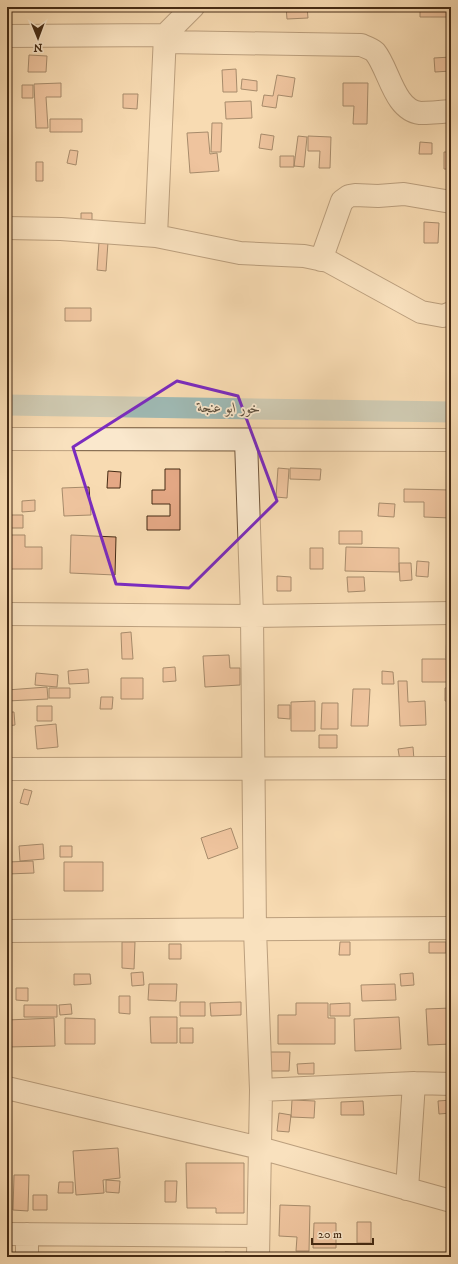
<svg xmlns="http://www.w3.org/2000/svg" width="458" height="1264" font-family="'IM FELL DW Pica',Amiri,serif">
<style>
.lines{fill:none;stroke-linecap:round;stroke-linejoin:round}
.canal{stroke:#9fb9b3;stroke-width:21}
.building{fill:#e4a885;stroke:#452b14}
.minor-casing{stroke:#72573c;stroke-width:24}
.minor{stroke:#fae8cd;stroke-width:22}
.marked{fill:none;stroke:#7b2cbf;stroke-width:3;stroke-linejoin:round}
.labels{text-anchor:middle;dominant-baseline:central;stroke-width:3.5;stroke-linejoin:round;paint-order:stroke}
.water-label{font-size:15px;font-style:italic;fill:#5c4e3c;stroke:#fae8cd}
</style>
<rect width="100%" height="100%" fill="#f8dbb2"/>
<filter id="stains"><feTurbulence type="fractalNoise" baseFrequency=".005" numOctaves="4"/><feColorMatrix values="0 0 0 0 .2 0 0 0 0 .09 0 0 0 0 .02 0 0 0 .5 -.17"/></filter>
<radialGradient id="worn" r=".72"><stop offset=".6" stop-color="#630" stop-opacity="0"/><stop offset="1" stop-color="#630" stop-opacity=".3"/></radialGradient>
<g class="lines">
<path class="canal" d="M7,405L451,412"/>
</g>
<path class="building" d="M286,7H307L308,18L287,19Z
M420,7H447V17H420Z
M29,55L47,56L46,72H28Z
M451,57V71L435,72L434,58Z
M236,69L237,92H223L222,70Z
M277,75L295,78L292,97L278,95L276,108L262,106L264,95L273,96Z
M7,79H10L9,106H7Z
M242,79L257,81V91L241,89Z
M61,83V97H46L48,128H36L34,84Z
M343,83H368L367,124H353L354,106H343Z
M22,85H33V98H22Z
M448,90H451V109H447Z
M123,94H138L137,109L123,108Z
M251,101L252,118L226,119L225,102Z
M50,119H82V132H50Z
M212,123H222L221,152H211Z
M208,132L210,154L217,153L219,171L190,173L187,133Z
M261,134L274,136L272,150L259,148Z
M298,136L307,137L304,167L294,166Z
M308,136L331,137L330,168H319L320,151H308Z
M420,142L432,143V154H419Z
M70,150L78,151L76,165L67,163Z
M444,152H451V169H444Z
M280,156H294V167H280Z
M36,162H43V181H36Z
M81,213H92V230H81Z
M424,222L439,223L438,243H424Z
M99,242H108L106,271L97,270Z
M65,308H91V321H65Z
M278,468L289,469L287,498L276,497Z
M290,468L321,469L320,480L290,479Z
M165,469H180V530H147V516H170V504H152V490H165Z
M108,471L121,472L120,488H107Z
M89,487L91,515L64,516L62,488Z
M404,489L451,490V518L424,517V502H404Z
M35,500V511L22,512V501Z
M379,503L395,504L394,517L378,516Z
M7,515H23V528H7Z
M339,531H362V544H339Z
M7,535H25V547H42V569H7Z
M71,535L116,537L115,575L70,573Z
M346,547L399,548V572L345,571Z
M310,548H323V569H310Z
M417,561L429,562L428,577L416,576Z
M399,563H411L412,580L400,581Z
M277,576L291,577V591H277Z
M347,577H364L365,591L348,592Z
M7,582H11V596H7Z
M447,628H451V658H446Z
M131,632L133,659H122L121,633Z
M7,643H11V661L7,662Z
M229,655L230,668H240V685L205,687L203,656Z
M422,659H451V682H422Z
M175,667L176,681L163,682V668Z
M88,669L89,683L69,684L68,671Z
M382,671L393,672L394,684H382Z
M36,673L58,675L57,687L35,685Z
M121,678H143V699H121Z
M398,681H407L408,702L425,701L426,725L400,726Z
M47,687L48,699L7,701V690Z
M451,687V701H445V688Z
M49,688H70V698H49Z
M353,689H370L368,726H351Z
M101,697H113L112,709H100Z
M315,701V731H291V702Z
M322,703H338V729H321Z
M278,705H290V719L278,718Z
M37,706H52V721H37Z
M7,712H14L15,725L7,726Z
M56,724L58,747L37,749L35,726Z
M319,735H337V748H319Z
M413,747L414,760L400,761L398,749Z
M24,789L32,791L28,805L20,803Z
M231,828L238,848L208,859L201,838Z
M447,841H451V855H447Z
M43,844L44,859L20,861L19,846Z
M60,846H72V857H60Z
M33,861L34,873L7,874V862Z
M64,862H103V891H64Z
M122,942H135L134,969L122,968Z
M340,942H350V955H339Z
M429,942H446V953H429Z
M448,943H451V963L449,964Z
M169,944H181V959H169Z
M143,972L144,985L132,986L131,973Z
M413,973L414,985L401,986L400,974Z
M74,974H90L91,984L74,985Z
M149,984H177L176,1001L148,1000Z
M395,984L396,1000L362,1001L361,985Z
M16,988H28V1001L16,1000Z
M119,996H130V1014L119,1013Z
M180,1002H205V1016H180Z
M241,1002V1015L211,1016L210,1003Z
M296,1003H328V1018H335V1044H278V1015H296Z
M350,1003V1016H330V1004Z
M71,1004L72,1014L60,1015L59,1005Z
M24,1005H57V1017H24Z
M451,1008V1044L428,1045L426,1009Z
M150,1017H177V1043H151Z
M399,1017L401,1049L355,1051L354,1019Z
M54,1018L55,1046L7,1047V1020Z
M65,1018L95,1019V1044H65Z
M180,1028H193V1043H180Z
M270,1052H290L289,1071H270Z
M314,1063V1074H298L297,1064Z
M292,1100L315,1101L314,1118L291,1117Z
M451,1100V1113L439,1114L438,1101Z
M363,1101L364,1115H341V1102Z
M279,1113L291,1115L289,1132L277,1131Z
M7,1115H9V1128H7Z
M118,1148L120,1178L103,1180L104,1193L76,1195L73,1151Z
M186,1163H244V1213H216V1208H187Z
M14,1175H29L28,1211L13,1210Z
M106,1180L120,1181L119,1193L106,1192Z
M165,1181H177L176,1202H165Z
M59,1182H73V1193H58Z
M33,1195H47V1210H33Z
M280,1205L310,1206L309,1251H296L297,1237L279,1236Z
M357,1222H371V1243H357Z
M314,1223H336V1248H313Z
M225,1252L243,1253V1257H225Z"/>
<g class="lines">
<g class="minor-casing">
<path id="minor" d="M7,36L165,35
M165,42L361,45C366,47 372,49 375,52C389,69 394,110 420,113C430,113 441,112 451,111
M7,228L61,229L156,236L240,253L304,256L328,261L421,312L443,316L451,313
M156,236L165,35L193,7
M321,260L342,201L349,196L355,195L378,196L404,194L451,202
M7,439L451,440
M246,440L252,616L255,930L261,1090L258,1257
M7,614L252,616L451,613
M7,769L451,768
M7,931L451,928
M7,1088L260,1148L451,1201
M261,1090L414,1083L451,1084
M407,1189L414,1083
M7,1234L258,1236
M27,1234V1257"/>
</g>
<use href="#minor" class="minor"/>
</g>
<path d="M0 0H458V1264H0ZM177,381L238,396L277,501L189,588L116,584L73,447Z" fill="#f8dbb2" fill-opacity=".55" fill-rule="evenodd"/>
<path class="marked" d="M177,381L238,396L277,501L189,588L116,584L73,447Z"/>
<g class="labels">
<g class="water-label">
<text transform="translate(229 408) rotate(1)">خور ابو عنجة</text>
</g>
</g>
<rect width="458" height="1264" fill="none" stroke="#f8dbb2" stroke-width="24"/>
<rect x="8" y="8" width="442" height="1248" fill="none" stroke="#452b14" stroke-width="2"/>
<rect x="12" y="12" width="434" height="1240" fill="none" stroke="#452b14"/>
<g transform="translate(38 38) rotate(179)" stroke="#fae8cd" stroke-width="3" paint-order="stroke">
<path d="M0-3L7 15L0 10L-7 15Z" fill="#452b14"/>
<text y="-6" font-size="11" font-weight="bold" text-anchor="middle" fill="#452b14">N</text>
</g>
<path d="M312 1238v6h61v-6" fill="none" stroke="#452b14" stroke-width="2"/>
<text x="318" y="1238" font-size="12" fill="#452b14" stroke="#fae8cd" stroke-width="3" paint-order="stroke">20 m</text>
<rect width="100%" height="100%" filter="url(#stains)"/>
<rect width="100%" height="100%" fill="url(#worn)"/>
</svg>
